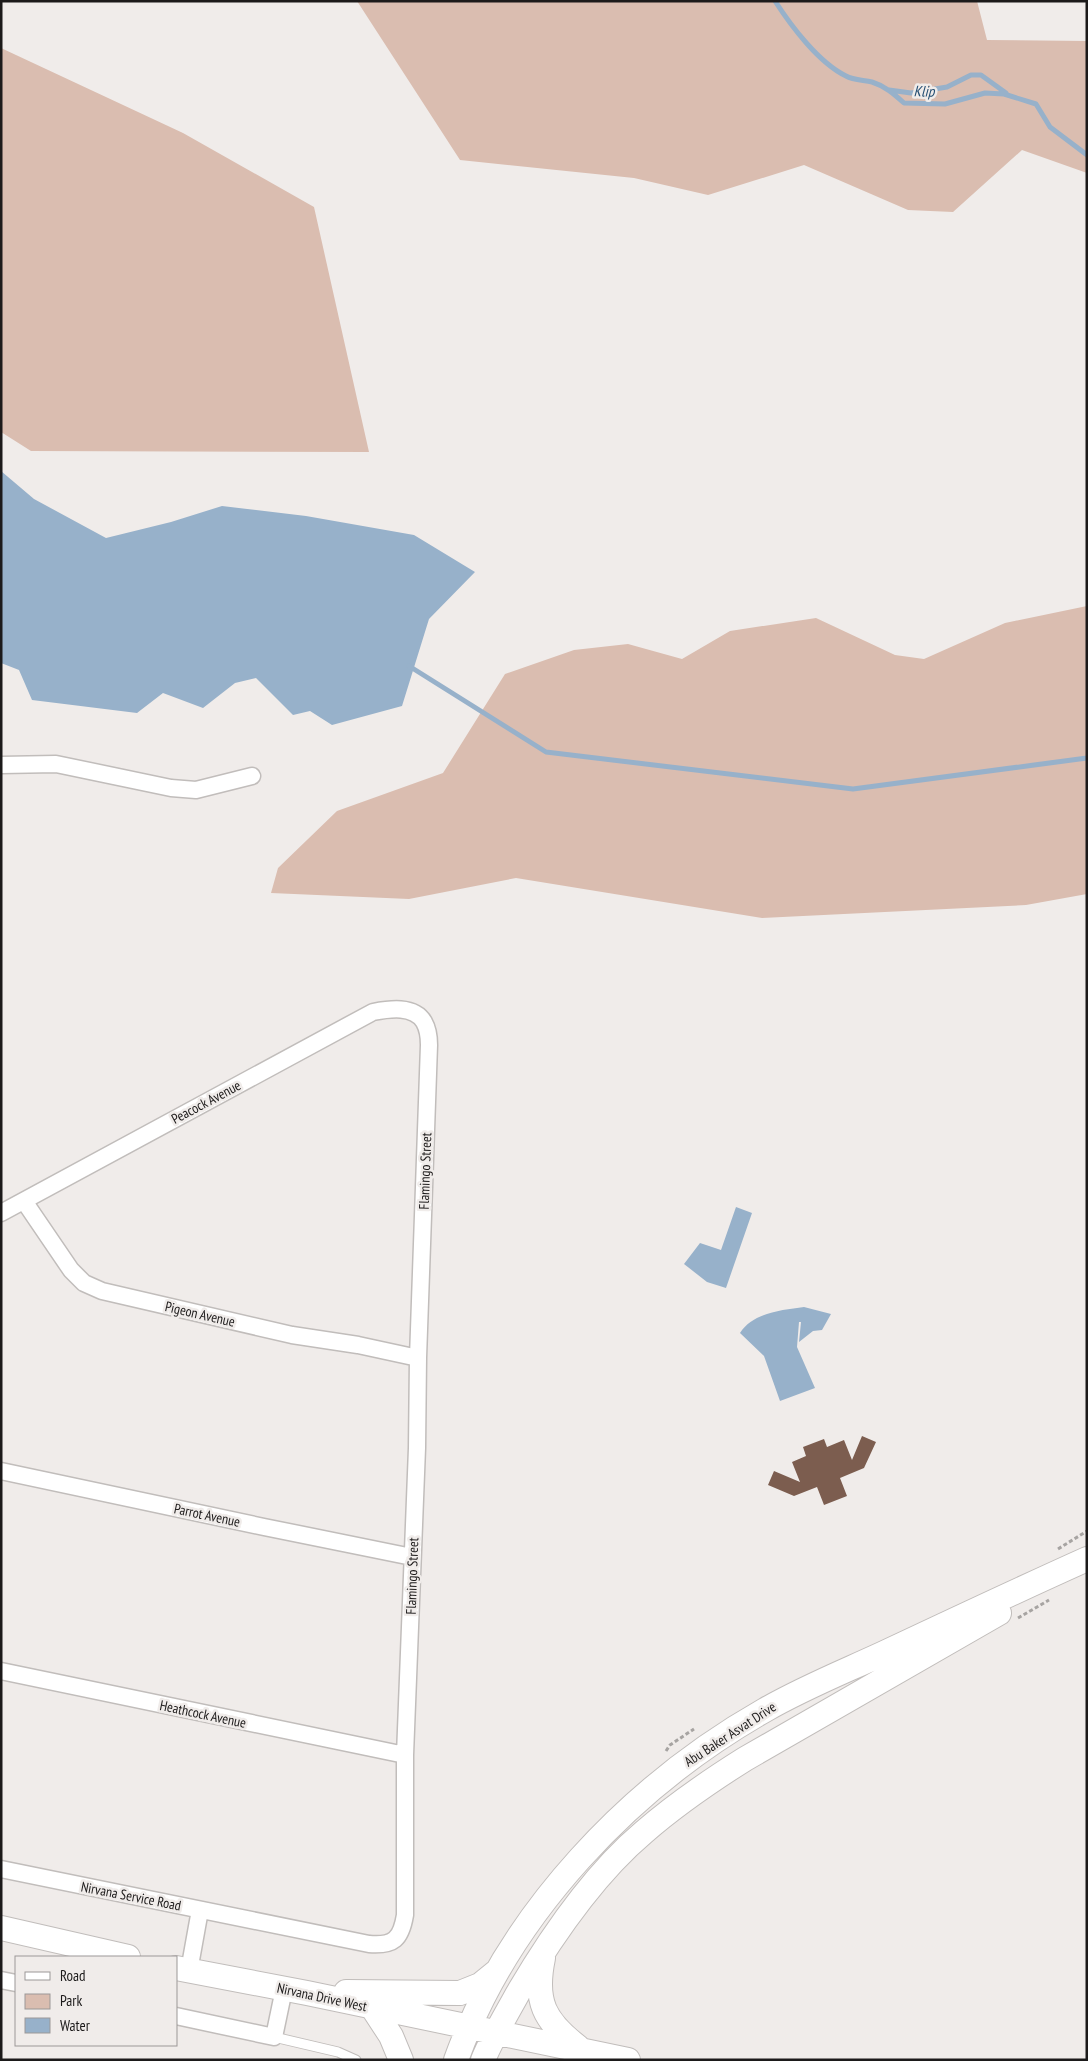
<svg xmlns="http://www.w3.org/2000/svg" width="1088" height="2061" font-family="'PT Sans Narrow',sans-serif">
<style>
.green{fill:#dabdb0}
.water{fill:#97b1ca}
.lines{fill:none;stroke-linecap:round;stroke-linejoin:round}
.stream{stroke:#97b1ca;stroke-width:5}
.building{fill:#7c5d4f}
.lane-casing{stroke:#c1bdbb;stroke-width:11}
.street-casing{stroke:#c1bdbb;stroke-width:19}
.secondary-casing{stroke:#c1bdbb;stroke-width:26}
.path{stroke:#a7a4a2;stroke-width:3;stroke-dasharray:4 2.5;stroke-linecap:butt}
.lane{stroke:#fff;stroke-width:9}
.street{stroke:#fff;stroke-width:16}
.secondary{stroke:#fff;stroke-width:24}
.labels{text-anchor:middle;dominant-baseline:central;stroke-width:5;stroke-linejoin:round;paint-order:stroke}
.street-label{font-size:14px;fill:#1c1a1a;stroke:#f0ecea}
.water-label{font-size:15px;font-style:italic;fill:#264f73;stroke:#f0ecea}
</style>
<rect width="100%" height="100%" fill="#f0ecea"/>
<path class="green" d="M357,1H977L987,40L1087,41V173L1022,150L953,212L908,210L804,165L708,195L634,178L460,160Z
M1,48L183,133L314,207L369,452L31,451L1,432Z
M1087,606V894L1026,905L762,918L516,878L409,899L271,893L278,868L337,811L443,773L505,674L574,650L628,644L682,659L730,631L816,618L895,655L924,659L1005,623Z"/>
<path class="water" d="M1,471L34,499L106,538L171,522L222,506L306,516L414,535L475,572L429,619L402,706L332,725L310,711L293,715L256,678L235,683L203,708L163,693L137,713L32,700L19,670L1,663Z
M736,1207L752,1213L726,1288L707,1282L684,1264L700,1243L721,1250Z
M804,1307L831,1314L822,1330L813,1331L799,1342L801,1322H799L797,1347L815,1388L780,1401L764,1356L740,1333C753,1313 781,1310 804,1307Z"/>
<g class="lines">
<path class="stream" d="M775,1C791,26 819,63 846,76C853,80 863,80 872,82C885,86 894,94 904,103L945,104L985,93L1004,94L1036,104L1050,127L1087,155
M889,90L911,93L947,87L971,75H981L1006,93
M409,666L546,752L853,789L1087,758"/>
</g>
<path class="building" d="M862,1436L876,1442L864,1468L840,1478L847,1496L824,1505L817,1487L794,1496L768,1485L774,1471L800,1482L792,1462L806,1456L803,1447L824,1439L827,1447L844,1440L852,1460Z"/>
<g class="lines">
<g class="lane-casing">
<path id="lane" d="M274,2037L338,2052L356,2060"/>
</g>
<g class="street-casing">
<path id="street" d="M1,765L56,764L171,788L196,790L252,776
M24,1201L71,1270L84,1283L102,1291L292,1335L358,1345L418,1358
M1,1213L373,1012C389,1009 414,1005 424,1022C428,1029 429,1038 429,1045L418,1358L417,1448L405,1755V1915C401,1939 394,1946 369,1944L1,1869
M1,1471L264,1527L412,1557
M1,1671L405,1755
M189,1971L200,1910
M1,1980L16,1983
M176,2016L274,2037L284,1989"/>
</g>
<g class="secondary-casing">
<path id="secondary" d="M1,1928L128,1957
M543,1958C534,2001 544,2021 578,2047
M176,1968L307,1993L628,2060
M346,1992L460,1993L480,1985L496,1972
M372,2007L391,2036L401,2060
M456,2060C509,1913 631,1786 765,1710C803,1688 843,1672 882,1654C950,1622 1018,1590 1087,1559
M483,2060C493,2036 506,2015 518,1993C551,1937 594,1874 644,1832C675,1805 710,1781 745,1759L999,1613"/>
</g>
<path class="path" d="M1058,1549L1087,1531
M1018,1618L1049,1600
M666,1751L670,1745L694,1729"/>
<use href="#lane" class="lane"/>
<use href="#street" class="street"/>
<use href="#secondary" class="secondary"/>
</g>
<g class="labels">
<g class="street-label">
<text transform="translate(206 1102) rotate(-28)">Peacock Avenue</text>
<text transform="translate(425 1171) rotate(-88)">Flamingo Street</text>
<text transform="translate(200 1314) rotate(13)">Pigeon Avenue</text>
<text transform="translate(207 1515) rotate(12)">Parrot Avenue</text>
<text transform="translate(412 1576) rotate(-88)">Flamingo Street</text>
<text transform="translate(203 1714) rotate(12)">Heathcock Avenue</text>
<text transform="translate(730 1734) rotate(-33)">Abu Baker Asvat Drive</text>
<text transform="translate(131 1896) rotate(11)">Nirvana Service Road</text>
<text transform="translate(322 1997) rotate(12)">Nirvana Drive West</text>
</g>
<g class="water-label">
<text transform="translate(924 91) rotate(1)">Klip</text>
</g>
</g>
<rect width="1088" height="2061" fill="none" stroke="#1c1a1a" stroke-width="5"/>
<rect x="15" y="1956" width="162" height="90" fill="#f0ecea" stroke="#9b9897"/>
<rect x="25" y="1972" width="25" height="8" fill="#ffffff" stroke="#9b9897"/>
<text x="60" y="1981" font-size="15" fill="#1c1a1a">Road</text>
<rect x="25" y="1994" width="25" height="15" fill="#dabdb0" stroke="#9b9897"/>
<text x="60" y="2006" font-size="15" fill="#1c1a1a">Park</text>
<rect x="25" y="2018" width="25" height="15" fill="#97b1ca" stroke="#9b9897"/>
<text x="60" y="2031" font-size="15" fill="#1c1a1a">Water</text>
</svg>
